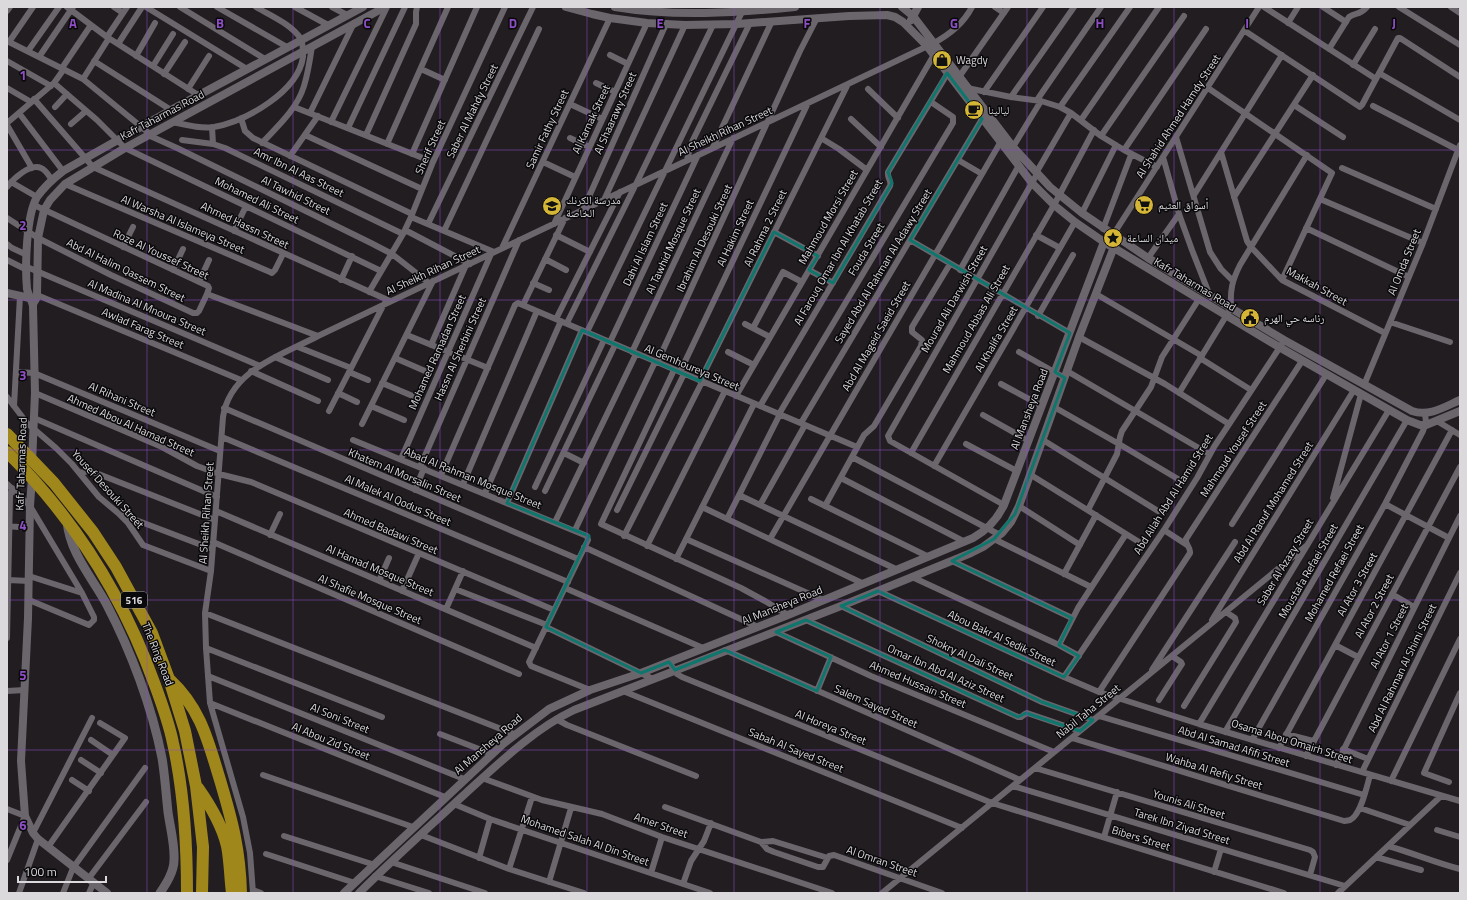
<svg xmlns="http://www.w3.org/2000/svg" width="1467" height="900" font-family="'Titillium Web','Noto Naskh Arabic',sans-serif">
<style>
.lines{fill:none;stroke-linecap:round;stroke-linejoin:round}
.minor{stroke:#6b666c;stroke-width:6}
.tertiary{stroke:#6b666c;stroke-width:8}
.secondary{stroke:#6b666c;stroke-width:9}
.motorway{stroke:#a0871b;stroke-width:12}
.marked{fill:none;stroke:#0f766e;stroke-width:3;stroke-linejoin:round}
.grid{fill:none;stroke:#8e4fc5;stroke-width:1;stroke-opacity:0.55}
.labels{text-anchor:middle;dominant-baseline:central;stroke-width:3;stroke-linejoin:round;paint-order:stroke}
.shield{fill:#09080a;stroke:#9d9a9d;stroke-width:1}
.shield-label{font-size:10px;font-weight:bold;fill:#dcd9dc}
.poi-label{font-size:11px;fill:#dcd9dc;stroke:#09080a;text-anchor:start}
.street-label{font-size:11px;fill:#dcd9dc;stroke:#09080a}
.grid-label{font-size:13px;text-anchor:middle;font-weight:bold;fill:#8e4fc5;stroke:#09080a;stroke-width:3;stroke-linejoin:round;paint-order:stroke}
</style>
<rect width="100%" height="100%" fill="#211d21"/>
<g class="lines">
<path class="minor" d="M67,7L107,37L198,95
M114,7L123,13
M146,7L247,69
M180,7L265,59
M217,7L287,47
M295,7L328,25
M332,7L347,15
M995,7L1004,13
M1264,7L1376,79
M1323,7L1346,22
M1399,7L1460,45
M1451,7L1460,13
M7,11L10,7
M1288,23L1298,7
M1245,31L1360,107L1362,105L1398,38H1400L1460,77
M107,37L127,7
M7,41L83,79L150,134
M9,42L33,7
M118,44L142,7
M1329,49L1349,17C1356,12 1359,16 1367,7
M28,51L59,7
M610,55L628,64
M136,56L155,23
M39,57L73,7
M7,61L51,86
M94,61L171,110
M1353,65L1375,29
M153,66L173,34
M62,68L91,25
M421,69L445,80
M1379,73L1460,120
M164,74L185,42
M959,77L1008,7
M83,79L109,38
M54,83L97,120L125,148L381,271
M596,83L615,92
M7,88L31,102
M967,88L1011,97L1041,101L1060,107L1071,113L1101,136L1124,150L1157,167
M1208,88L1332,173L1282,280
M188,89L209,56
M868,89L898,118
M984,92L1043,7
M1011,97L1074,7
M34,99L93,167L390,301
M1037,100L1101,7
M570,104L602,119
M1294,105L1343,137
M1373,106L1458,150
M55,107L67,94
M294,107L433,162
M1060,107L1130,7
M19,113L63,171
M310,113L354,23
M241,118L245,131L253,138L412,214
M851,119L881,147
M1081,120L1159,7
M172,122C186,125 201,129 214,127C246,121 298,92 303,57C303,51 303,43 301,39C291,24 271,16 256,7
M331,122L387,7
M7,123L54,83L64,69
M71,124L86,111
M7,125L32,168
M212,127L213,144
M348,128L405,7
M148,135L177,148L371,243L392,254L429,283
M305,135L422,189
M366,135L416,24V12L417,7
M1101,136L1184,16
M1176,137L1210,252L1221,269L1232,280
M570,138L589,147
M821,138L839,149L867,170
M182,140L213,144L225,148L403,234
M262,143C278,126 297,109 304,86C308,73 310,60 312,46
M387,144L448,7
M713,147L772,21
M1013,147L1041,101
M1124,150L1206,29
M1221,152L1247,241L1251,247L1282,280L1385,333
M412,154L477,7
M290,156L318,116
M1163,157L1179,214L1192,250L1210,296
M687,160L691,144L750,23
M958,160L982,174
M543,162L575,177
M1342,168L1436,209
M1036,173L1071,113
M11,182L37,197
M65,184L270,272L272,273L275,270L283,254
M7,187C13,179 30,163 41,168C46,170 49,176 52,180
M1194,195L1282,55
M1234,197L1313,75
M1320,199L1423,243
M604,200L685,25
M34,205L208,286L209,288L207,294L318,336
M583,210L666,24
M1082,213L1116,145
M411,217L494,252
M7,218L38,238L111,275L193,313H197L199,311L207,294
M428,224L533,7
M554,224L647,23
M1306,228L1409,277
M1103,229L1131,155
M405,230L470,264
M234,231L246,206
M444,231L539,29
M774,232L818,256
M556,235L590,252
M1036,235L1060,248
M1113,235L1259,7
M910,240L1070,333
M7,244L12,248L27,255
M123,247L133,227
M502,248L610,18
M1148,258L1179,214
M545,259L566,270
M7,260L27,270
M27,267L260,366
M173,270L183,249
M809,270L833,283
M960,270L1018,167
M341,280L352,256
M199,282L209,260
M533,283L549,290
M369,292L403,234L411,217L433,162L505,7
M1096,294L1202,356
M37,295L241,380
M523,305L565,218
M1038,316L1073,255
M556,319L620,192
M1390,322L1450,342
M567,323L636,184L713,25
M745,324L770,337
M753,328L783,272L802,282
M587,332L742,12
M407,335L488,368
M1079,337L1165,384L1229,424
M610,342L698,155
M431,345L466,265
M298,347L351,368
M632,352L733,138
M728,352L754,365
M1019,352L1065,378
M275,357L328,380
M395,358L425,371
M1200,358L1251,390
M657,363L800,51L817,18
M674,370L601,524L741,588L765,601L788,615
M251,371L318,401
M1067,371L1209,454
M16,372L34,373L220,451
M349,372L368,380
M680,372L808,103
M700,381L848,84
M382,383L415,397
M1001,384L1042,406
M1364,385L1423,243L1460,145
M35,393L162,447L197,466L219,474L251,482L554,610
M338,393L357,402
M1179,393L1231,308C1230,290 1232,281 1240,265L1307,155
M736,396L935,53
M7,397L27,423L56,448L72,464L99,497L118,513L128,523L143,545L211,571
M14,406L20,296
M371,406L404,420
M760,406L890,186C892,181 887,178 888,172L949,71
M1054,407L1119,444L1178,479
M224,408L578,559
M329,411L384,304
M779,414L953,123V117L931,102
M983,415L1029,441
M34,418L217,497
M1437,421L1460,435
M801,423L982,119
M362,424L433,281
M222,437L568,582
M353,440L587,536L588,540L529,662L531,666L590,690
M1043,440L1158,511
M966,444L1017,471
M564,453L584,463
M911,453L1054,205L1094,130
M852,457L1000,535
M401,459L491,254
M934,466L1075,222
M420,467L519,240
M80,473L88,471L96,473L215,520
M441,475L515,305L518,303L857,447
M1031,475L1139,542
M841,478L965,542
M7,484L30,506L82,593L94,617V620L89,625L29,600
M463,484L537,311
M535,487L604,340
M415,490L424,468
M545,491L615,345
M485,493L561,321
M739,495L898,570
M1333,498L1361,394
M811,499L929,557
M507,503L582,330
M1385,504L1449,538
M760,505L805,425
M1004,505L890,441L888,436L1037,174
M825,506L864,435L874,426L921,346L922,340L912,332V327L950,264
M1019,506L1080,545
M702,507L864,584
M617,510L684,374
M1088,510L1117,454L1120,437L1122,431L1151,387L1162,357L1199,299
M216,511L536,648
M120,514L212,549
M727,519L780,414
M555,522L636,354
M1232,524L1326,375
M7,526L30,528
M575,530L655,362
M1164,530L1187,545
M270,535L280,514
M624,536L702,382
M686,539L823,600
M770,539L1000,143
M994,539L1091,587
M213,542L519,674
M647,546L725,391
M584,547L758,627
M676,559L754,404
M952,561L1072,618
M1064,574L1096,515
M29,576L82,593
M912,577L1059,645L1079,656
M8,580L29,581
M379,581L389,558
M565,588L703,648
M455,589L547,625
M402,591L419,553
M878,591L1064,677L1099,692L1199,724L1460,801
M1392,594L1414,607
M841,606L1042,702L1093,720
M446,609L463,571
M205,613L514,734
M806,620L1018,717H1021L1025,714L1027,713L1080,731
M1212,620L1354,390
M546,627L653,679
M776,632L871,676L1054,752
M7,638L10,496L12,488
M1059,645L1078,608L1126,534
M1335,645L1358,657
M206,648L382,717
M725,650L1020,780
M669,662L677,674L682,677L992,803L1284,893
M1152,670L1235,542
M208,676L464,779
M1064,677L1164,530L1197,478L1214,447L1282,344
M7,691L25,690
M623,691L962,828
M817,691L831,657
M1099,692L1190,553C1191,547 1185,545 1186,539L1302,361
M1159,700L1182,664L1181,662L1172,656
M210,703L445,797
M1184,706L1236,622L1235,618L1226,612
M1099,716L1364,795
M556,719L567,725L696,776
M1199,724L1389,410
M1225,732L1407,420
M440,734L492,754
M1286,734L1313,741
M1072,738L1344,821C1345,821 1350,820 1350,820C1361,815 1367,786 1370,775
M91,740L113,755
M1252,740L1385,504L1423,431L1426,422L1425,414
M1279,748L1452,430
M1343,749L1368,759
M1306,756L1460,467
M81,760L101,773
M1336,765L1460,516
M1035,768L1310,850L1313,852L1315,857L1310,875
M1362,772L1460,573
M263,775L413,827
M482,778L542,800L602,814L662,837L832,893
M72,780L89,791
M1391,781L1460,639
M1449,782L1424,773L1460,693
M1013,786L1345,886
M454,804L490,819L710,893
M665,807L761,842L767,849L774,852L818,867H823L829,856L834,855L942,893
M1360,808L1410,825
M7,809L25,816L7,860
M1437,830L1460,837
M33,833L92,718
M421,835L509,869L584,893
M284,836L375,865
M1104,837L1117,792
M761,842L773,841L828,858
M1388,846C1413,853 1436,863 1460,869
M48,847L125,738L100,723
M266,854L355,883
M1376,857L1421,870
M479,858L490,819
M391,862L485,893
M509,869L532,797
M1214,872L1221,849
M651,873L662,837
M375,876L429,893
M89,878L146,802
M549,882L571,808
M683,884L691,861L704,841L711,823
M253,890L261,893
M19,893L38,839
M63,893L73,868L145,768
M89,893L94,882
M253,893L250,853L243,817L210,703L206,648L205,613L211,571L223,417C230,370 282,355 318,336L934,43C950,34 963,24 972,7
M882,893L1306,546
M1338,893L1441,796"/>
<path class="tertiary" d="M566,7L592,14L610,18L647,23L685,25L737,24L849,16L887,15L895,17L903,22L927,46L1032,183L1054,205L1075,222L1104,242L1279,347L1407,420L1420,425H1426L1460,411
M615,7C675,17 735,13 795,7
M902,7L913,16L1013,147L1050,187L1082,213L1148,258L1284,340L1412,411C1429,417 1444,407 1460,400
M911,20L918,7
M7,293L34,299
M33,304L36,299L37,295L38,238L44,210L50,200L65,184L125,148L385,7
M32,463L35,393L33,306C32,300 28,295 27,289C25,267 26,216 37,197C44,187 54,178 63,171L171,110L363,7
M32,477L30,506L28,618L21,761L25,816L33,833L38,839L107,893
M344,893L503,744L549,709L590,690L641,673L788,615L973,538C987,530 997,520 1004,505L1104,242
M359,893C393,859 430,826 466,793C498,764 534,729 574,710L841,606L971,553L983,547L1002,533L1011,522L1019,506L1079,337L1114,247"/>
<path class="secondary" d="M67,521C70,554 92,577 107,605C131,651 152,707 162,758C165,776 166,794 168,812C170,827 175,845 174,860C174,872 166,884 160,893"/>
<path class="motorway" d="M7,434L54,483L93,532L116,567L152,633L169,679L185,731L196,786L203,847L202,893
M7,452C75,519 123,596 155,685C162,704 169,723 173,743C184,792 187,842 187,893
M170,680C201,709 208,741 220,780C232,820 240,850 241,893
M198,788C210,805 222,825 227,846C230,861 230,878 232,893"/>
</g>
<path class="marked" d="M947,73L982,119L910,240L1070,333L1055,372L1065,378L1015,514L994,539L952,561L1072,618L1059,645L1079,656L1064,677L878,591L841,606L1042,702L1093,720L1080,731L1026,713L1018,717L806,620L776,632L831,657L817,691L725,650L675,670L669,662L641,673L546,627L589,536L507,503L582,330L700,381L774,232L818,256L809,270L833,283L892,183L888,172Z"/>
<path class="grid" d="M147,7V893M293,7V893M440,7V893M587,7V893M734,7V893M880,7V893M1027,7V893M1174,7V893M1320,7V893M7,150H1460M7,300H1460M7,450H1460M7,600H1460M7,750H1460"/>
<defs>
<g id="shop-disc" transform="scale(1)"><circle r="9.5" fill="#d5b535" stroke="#09080a"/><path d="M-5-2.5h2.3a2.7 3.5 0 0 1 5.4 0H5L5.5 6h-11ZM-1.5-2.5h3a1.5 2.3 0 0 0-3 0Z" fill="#111"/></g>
<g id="cafe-disc" transform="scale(1)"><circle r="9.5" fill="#d5b535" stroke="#09080a"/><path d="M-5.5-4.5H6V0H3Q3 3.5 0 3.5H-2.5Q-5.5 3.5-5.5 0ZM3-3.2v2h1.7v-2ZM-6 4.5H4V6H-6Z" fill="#111"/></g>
<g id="supermarket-disc" transform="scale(1)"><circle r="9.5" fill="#d5b535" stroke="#09080a"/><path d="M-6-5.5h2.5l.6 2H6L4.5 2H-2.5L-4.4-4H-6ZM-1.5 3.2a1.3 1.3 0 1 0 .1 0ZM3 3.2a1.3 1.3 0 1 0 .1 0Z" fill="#111"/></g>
<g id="school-disc" transform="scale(1)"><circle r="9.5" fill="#d5b535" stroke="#09080a"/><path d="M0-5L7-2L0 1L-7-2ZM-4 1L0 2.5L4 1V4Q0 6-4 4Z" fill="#111"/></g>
<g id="sight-disc" transform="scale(1)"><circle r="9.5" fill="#d5b535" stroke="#09080a"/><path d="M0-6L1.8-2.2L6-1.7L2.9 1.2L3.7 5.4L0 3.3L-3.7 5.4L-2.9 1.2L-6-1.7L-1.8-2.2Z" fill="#111"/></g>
<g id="civic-disc" transform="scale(1)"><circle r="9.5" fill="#d5b535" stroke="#09080a"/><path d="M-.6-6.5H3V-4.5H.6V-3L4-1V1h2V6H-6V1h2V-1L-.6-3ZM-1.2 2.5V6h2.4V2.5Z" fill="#111"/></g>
</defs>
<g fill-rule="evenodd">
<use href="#shop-disc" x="942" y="60"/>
<use href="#cafe-disc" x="974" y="110"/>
<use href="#supermarket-disc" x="1144" y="205"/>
<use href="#school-disc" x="552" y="206"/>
<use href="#sight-disc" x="1113" y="238"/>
<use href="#civic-disc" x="1250" y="318"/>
</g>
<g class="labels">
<rect class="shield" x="121" y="592" width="26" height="16" rx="3"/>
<g class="shield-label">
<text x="134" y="600">516</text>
</g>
<g class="poi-label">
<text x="956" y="60">Wagdy</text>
<text x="988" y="110">ليالينا</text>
<text x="566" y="200">مدرسة الكرنك<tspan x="566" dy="13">الخاصة</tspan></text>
<text x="1158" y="205">أسواق العثيم</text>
<text x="1127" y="238">ميدان الساعة</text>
<text x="1264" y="318">رئاسه حي الهرم</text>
</g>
<g class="street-label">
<text transform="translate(472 111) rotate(-64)">Saber Al Mahdy Street</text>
<text transform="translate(615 113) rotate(-66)">Al Shaarawy Street</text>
<text transform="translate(162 115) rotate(-28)">Kafr Taharmas Road</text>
<text transform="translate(1178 116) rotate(-57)">Al Shahid Ahmed Hamdy Street</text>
<text transform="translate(591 119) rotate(-65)">Al Karnak Street</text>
<text transform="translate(547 129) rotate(-65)">Samir Fathy Street</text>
<text transform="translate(725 131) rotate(-25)">Al Sheikh Rihan Street</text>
<text transform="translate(430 147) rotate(-66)">Sherif Street</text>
<text transform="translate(299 172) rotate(26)">Amr Ibn Al Aas Street</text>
<text transform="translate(296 195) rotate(26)">Al Tawhid Street</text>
<text transform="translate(257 200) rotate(26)">Mohamed Ali Street</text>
<text transform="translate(828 217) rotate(-60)">Mahmoud Morsi Street</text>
<text transform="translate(183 224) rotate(23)">Al Warsha Al Islameya Street</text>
<text transform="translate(245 225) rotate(25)">Ahmed Hassn Street</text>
<text transform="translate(765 228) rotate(-64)">Al Rahma 2 Street</text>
<text transform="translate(735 233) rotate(-65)">Al Hakim Street</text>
<text transform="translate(704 238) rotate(-65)">Ibrahim Al Desouki Street</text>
<text transform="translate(673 241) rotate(-65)">Al Tawhid Mosque Street</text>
<text transform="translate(645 244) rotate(-65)">Dahi Al Islam Street</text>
<text transform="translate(866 249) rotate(-59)">Fouda Street</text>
<text transform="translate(838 252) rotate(-60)">Al Farouq Omar Ibn Al Khatab Street</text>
<text transform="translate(161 254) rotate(25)">Roze Al Youssef Street</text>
<text transform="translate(1404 262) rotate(-68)">Al Omda Street</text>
<text transform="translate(883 266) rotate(-59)">Sayed Abd Al Rahman Al Adawy Street</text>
<text transform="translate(126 270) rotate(26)">Abd Al Halim Qassem Street</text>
<text transform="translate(433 270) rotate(-25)">Al Sheikh Rihan Street</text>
<text transform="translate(1195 284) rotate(31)">Kafr Taharmas Road</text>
<text transform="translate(1317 286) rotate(29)">Makkah Street</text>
<text transform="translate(954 299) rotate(-60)">Mourad Ali Darwish Street</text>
<text transform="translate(147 307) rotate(23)">Al Madina Al Mnoura Street</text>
<text transform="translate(976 319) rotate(-60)">Mahmoud Abbas Ali Street</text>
<text transform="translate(143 328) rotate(23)">Awlad Farag Street</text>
<text transform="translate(876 336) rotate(-60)">Abd Al Mageid Saeid Street</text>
<text transform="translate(996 339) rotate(-60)">Al Khalifa Street</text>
<text transform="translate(460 349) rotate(-66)">Hassn Al Sherbini Street</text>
<text transform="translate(437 352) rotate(-66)">Mohamed Ramadan Street</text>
<text transform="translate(692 367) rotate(23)">Al Gemhoureya Street</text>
<text transform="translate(122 399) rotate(23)">Al Rihani Street</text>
<text transform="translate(1029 409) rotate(-69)">Al Mansheya Road</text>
<text transform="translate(131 425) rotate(24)">Ahmed Abou Al Hamad Street</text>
<text transform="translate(1233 449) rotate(-57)">Mahmoud Yousef Street</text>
<text transform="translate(21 464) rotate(-88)">Kafr Taharmas Road</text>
<text transform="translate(405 475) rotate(23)">Khatem Al Morsalin Street</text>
<text transform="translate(473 478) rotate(22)">Abad Al Rahman Mosque Street</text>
<text transform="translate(108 489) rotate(48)">Yousef Desouki Street</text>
<text transform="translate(1173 494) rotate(-58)">Abd Allah Abd Al Hamid Street</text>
<text transform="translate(398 500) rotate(23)">Al Malek Al Qodus Street</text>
<text transform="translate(1273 502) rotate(-58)">Abd Al Raouf Mohamed Street</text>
<text transform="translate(206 513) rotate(-86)">Al Sheikh Rihan Street</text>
<text transform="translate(391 531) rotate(23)">Ahmed Badawi Street</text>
<text transform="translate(1285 562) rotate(-59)">Saber Al Azazy Street</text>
<text transform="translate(380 570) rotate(23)">Al Hamad Mosque Street</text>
<text transform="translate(1308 571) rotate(-60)">Moustafa Refaei Street</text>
<text transform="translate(1334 573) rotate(-61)">Mohamed Refaei Street</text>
<text transform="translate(1357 584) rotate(-61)">Al Ator 3 Street</text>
<text transform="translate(370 599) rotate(23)">Al Shafie Mosque Street</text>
<text transform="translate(782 605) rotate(-22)">Al Mansheya Road</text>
<text transform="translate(1374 606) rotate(-62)">Al Ator 2 Street</text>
<text transform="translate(1389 636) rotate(-63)">Al Ator 1 Street</text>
<text transform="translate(1002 638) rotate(25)">Abou Bakr Al Sedik Street</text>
<text transform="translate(158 654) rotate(68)">The Ring Road</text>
<text transform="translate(970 657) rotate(25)">Shokry Al Dali Street</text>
<text transform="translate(1402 668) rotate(-64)">Abd Al Rahman Al Shimi Street</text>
<text transform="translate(946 673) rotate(24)">Omar Ibn Abd Al Aziz Street</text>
<text transform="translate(918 684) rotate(23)">Ahmed Hussain Street</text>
<text transform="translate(876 706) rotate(24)">Salem Sayed Street</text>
<text transform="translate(1088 711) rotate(-39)">Nabil Taha Street</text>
<text transform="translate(340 718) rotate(22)">Al Soni Street</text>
<text transform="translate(831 727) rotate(22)">Al Horeya Street</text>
<text transform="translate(331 741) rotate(22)">Al Abou Zid Street</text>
<text transform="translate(1292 741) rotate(17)">Osama Abou Omairh Street</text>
<text transform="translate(488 744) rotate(-41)">Al Mansheya Road</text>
<text transform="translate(1234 746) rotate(17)">Abd Al Samad Afifi Street</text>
<text transform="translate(796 750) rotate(22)">Sabah Al Sayed Street</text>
<text transform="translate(1214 771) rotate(17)">Wahba Al Refiy Street</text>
<text transform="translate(1189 804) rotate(17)">Younis Ali Street</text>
<text transform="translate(661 825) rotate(19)">Amer Street</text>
<text transform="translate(1182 826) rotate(17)">Tarek Ibn Ziyad Street</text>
<text transform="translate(1141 838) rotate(17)">Bibers Street</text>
<text transform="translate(585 840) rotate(19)">Mohamed Salah Al Din Street</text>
<text transform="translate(882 861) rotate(19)">Al Omran Street</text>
</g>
</g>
<g class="grid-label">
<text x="73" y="28">A</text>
<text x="220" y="28">B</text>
<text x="367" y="28">C</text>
<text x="513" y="28">D</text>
<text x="660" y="28">E</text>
<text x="807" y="28">F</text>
<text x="954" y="28">G</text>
<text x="1100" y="28">H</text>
<text x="1247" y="28">I</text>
<text x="1394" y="28">J</text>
<text x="23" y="80">1</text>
<text x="23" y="230">2</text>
<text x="23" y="380">3</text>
<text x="23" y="530">4</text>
<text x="23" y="680">5</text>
<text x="23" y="830">6</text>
</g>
<rect width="1467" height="900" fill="none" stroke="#dcd9dc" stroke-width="16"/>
<path d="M18 876v6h88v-6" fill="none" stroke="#dcd9dc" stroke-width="2"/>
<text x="24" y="876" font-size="12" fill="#dcd9dc" stroke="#09080a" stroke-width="3" paint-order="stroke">100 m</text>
</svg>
